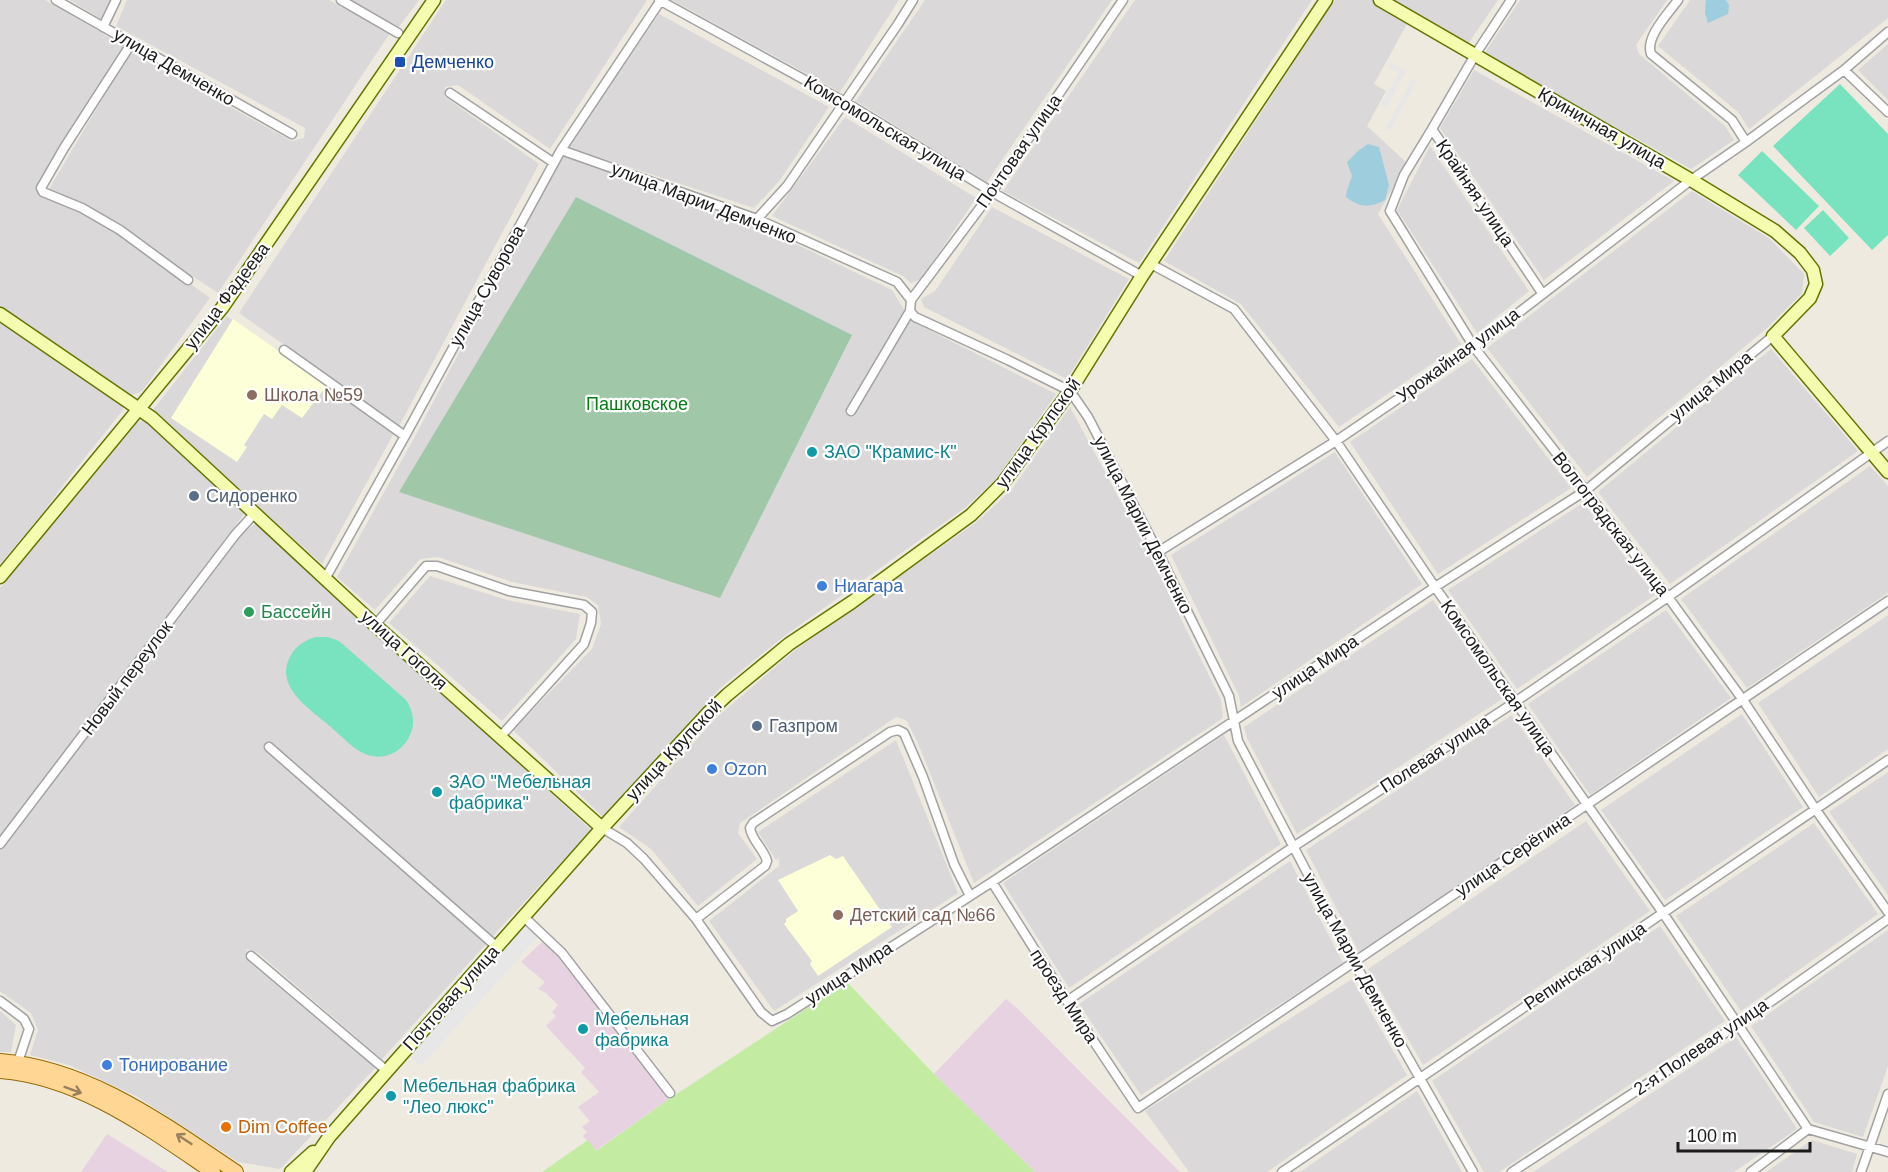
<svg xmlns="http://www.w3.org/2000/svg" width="1888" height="1172" font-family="Arial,sans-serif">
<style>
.residential{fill:#dad8d8}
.industrial{fill:#e7d2e2}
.education{fill:#fdffd8}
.grass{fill:#c3eca2}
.cemetery{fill:#a0c8a8}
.pitch{fill:#79e2be}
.parking{fill:#e7e7e7}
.water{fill:#9ecdde}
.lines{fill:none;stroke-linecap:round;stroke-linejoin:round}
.street-casing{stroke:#a2a2a2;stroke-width:11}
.secondary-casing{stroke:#637500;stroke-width:15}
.primary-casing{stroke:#936900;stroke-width:16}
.street{stroke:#fff;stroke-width:8}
.secondary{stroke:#f5fcaf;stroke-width:12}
.primary{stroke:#ffd694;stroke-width:14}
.oneway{stroke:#98825e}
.transit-dot{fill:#1a4fb4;stroke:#fff;stroke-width:2}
.education-dot{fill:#8d6e63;stroke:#fff;stroke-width:2}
.culture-dot{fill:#0f9aa8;stroke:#fff;stroke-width:2}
.service-dot{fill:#5c6f8a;stroke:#fff;stroke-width:2}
.shop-dot{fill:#3f7fe0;stroke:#fff;stroke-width:2}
.leisure-dot{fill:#2e9e5b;stroke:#fff;stroke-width:2}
.food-dot{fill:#e8710a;stroke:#fff;stroke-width:2}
.labels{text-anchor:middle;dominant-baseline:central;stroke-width:4.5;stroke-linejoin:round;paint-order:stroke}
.transit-label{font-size:18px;fill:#164399;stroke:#fff;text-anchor:start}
.street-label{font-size:18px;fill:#1b1b1b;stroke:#fff}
.education-label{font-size:18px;fill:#785e54;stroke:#fff;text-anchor:start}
.park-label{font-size:18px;fill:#067d15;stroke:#fff}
.culture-label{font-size:18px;fill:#0d838f;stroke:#fff;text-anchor:start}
.service-label{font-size:18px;fill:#4e5e75;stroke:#fff;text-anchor:start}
.shop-label{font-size:18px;fill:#366cbe;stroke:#fff;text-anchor:start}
.leisure-label{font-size:18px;fill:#27864d;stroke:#fff;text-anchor:start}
.food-label{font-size:18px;fill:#c56008;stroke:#fff;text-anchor:start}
</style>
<rect width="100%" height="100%" fill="#eeeae0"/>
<path class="residential" d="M0,0H45L126,47L40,184L39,194L71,205L121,234L210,298L142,391L130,396L0,307Z
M70,0H110L101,19Z
M127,0H329L390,33L218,293L144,244L123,225L49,189L130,52L292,141L304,138L305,128L116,26Z
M349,0H419L398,28Z
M446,0H647L550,149L458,85L445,87V97L539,164L399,426L239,313Z
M672,0H899L840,92Z
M925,0H1112L987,182L856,101Z
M1135,0H1312L1139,263L1003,191Z
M1335,0H1372L1408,22L1374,84L1386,91L1367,126L1407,163L1378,214L1461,344L1339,427L1241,304L1164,261Z
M1394,0H1498L1468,44Z
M1520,0H1667L1636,45L1639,54L1725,126L1734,140L1691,169L1484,54Z
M1690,0H1888V18L1749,129L1738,112L1658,46Z
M659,14L829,107L780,180L754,208L568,147Z
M1888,44V100L1858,70Z
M1474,70L1674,181L1544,280L1440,128Z
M845,117L976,198L921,279L911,283L903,276L772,216Z
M1430,146L1529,291L1477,333L1397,210Z
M562,155L752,223L892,290L911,321L1056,394L997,478L966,507L783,637L721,687L603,817L513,730L592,649L601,624L598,605L587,597L512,582L438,557L420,559L375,610L337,577L418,431Z
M1692,191L1770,239L1804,274L1802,293L1766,329L1587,477L1487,348Z
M992,207L1129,279L1067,379L924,307L921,299L935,291Z
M227,316L394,433L322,564L152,411Z
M0,321L121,400L123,410L64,484L42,514L0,564Z
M1771,349L1858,451L1670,584L1598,492Z
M1472,359L1571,488L1438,574L1350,442Z
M1070,407L1150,556L1221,700L1223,718L974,883L918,743L906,720L896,717L740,823L738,833L757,859L698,906L651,849L619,827L715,719L794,651L978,521L1012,489Z
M147,420L247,510L0,840V588L138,422Z
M1335,452L1422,584L1241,707L1239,696L1171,555Z
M1870,466L1888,486V593L1747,688L1681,599Z
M1583,503L1655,595L1517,689L1448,590Z
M259,522L591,830L492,937L419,872L408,869L413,879L486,944L382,1059L257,952L246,949L249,962L375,1068L280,1169L238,1162L136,1096L69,1065L30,1055L38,1030L31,1013L0,991V848L244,531Z
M430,576L507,600L580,614L576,639L502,721L389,623Z
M1433,600L1502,699L1297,834L1247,738L1244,727Z
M1666,610L1731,698L1590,795L1528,704Z
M1888,615V749L1819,797L1758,703Z
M1742,714L1803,807L1665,900L1601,810Z
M1512,715L1575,805L1359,952L1306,850Z
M1224,735L1281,844L1069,988L1003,883Z
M896,740L958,893L774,1011L709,921L779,866V858L776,860L758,832Z
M1888,772V895L1829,812Z
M1586,821L1650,911L1423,1065L1368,969Z
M1814,823L1878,914L1741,1011L1676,916Z
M1290,861L1343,963L1141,1095L1079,1004Z
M1660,926L1725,1021L1499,1172H1484L1432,1081Z
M1888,930V1066L1863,1137L1814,1122L1751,1026Z
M1352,979L1407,1075L1267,1172H1189L1145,1111Z
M0,1011L16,1025L11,1052H0Z
M1736,1037L1797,1129L1734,1172H1533Z
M1417,1091L1462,1172H1300Z
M1812,1140L1857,1154L1852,1172H1766Z"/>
<path class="industrial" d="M545,939L570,968L669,1099L595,1151L583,1136L587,1132L582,1127L590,1121L578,1107L599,1092L581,1072L585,1068L546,1026L556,1016L552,1012L558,1005L546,993L538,989L545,982L521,962Z
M1006,999L1016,1007L1180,1172H1035L934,1074Z
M107,1134L168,1172H81Z"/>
<path class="education" d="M233,319L327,385L302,418L282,405L272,419L264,414L244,445L247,447L237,462L171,418Z
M830,855L836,859L843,856L892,927L818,976L810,964L812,961L784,924L786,922V919L798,911L778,880Z"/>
<path class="grass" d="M847,982L934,1074L1035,1172H542L588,1140L596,1151L669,1099Z"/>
<path class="cemetery" d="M576,197L852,335L720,598L399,492Z"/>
<path class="pitch" d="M1840,84L1888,134V235L1872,250L1773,146Z
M1762,151L1819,206L1796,230L1738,175Z
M1823,210L1849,238L1830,256L1804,228Z
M316,637H328L339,641L406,700C414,712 416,726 408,739C401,751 387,759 373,756C357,754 344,738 332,728C312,710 272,687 291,655C296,646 305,640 316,637Z"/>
<path class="parking" d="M1390,62L1406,71L1386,108L1381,105L1399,73L1388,67Z
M1413,78L1417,80L1390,131L1386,128Z
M524,922L539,936L421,1066L405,1052Z"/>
<path class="water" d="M1706,0H1726L1729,5L1728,14L1708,23L1705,13Z
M1368,144L1379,147L1389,185L1385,200C1370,208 1360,208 1346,197L1347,190L1352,176L1347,162L1358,151Z"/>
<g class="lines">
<g class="street-casing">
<path id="street" d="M56,0L292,134
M341,0L398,33
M659,0L845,102L992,192L1142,276
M1511,0L1475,55L1432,129L1542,293
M1678,0C1668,14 1645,37 1651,54L1732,120L1746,142
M103,27L116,0
M131,44L64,148L41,188L43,192L82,208L120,230L188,280
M1844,70L1888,112
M450,93L554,163
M1432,129L1404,175L1390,211L1474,347L1668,597L1743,700L1816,810L1888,912
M561,150L757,219L897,282L911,300L910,311L915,317L1008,360L1070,391L1088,417L1158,552L1229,696L1238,741L1354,962L1473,1172
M757,219L787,186L898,24L913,0
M1151,264L1234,309L1336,441L1435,587L1663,913L1808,1129
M911,300L992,192L1123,0
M284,350L405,436
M851,411L910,311
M1158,552L1336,441L1474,347L1691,180L1746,142L1844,70L1888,32
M325,579L405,436L561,150L661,0
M375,625L426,566H437L509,591L584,605L592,612L591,623L584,644L501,736
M269,747L497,947
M602,828L627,843L644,859L696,919L761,1012L772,1021L787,1014L992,882L1435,587L1585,491L1773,336
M0,844L235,535L255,513
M992,882L1067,1001L1138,1108L1888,601
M524,917L562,953L670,1093
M696,919L765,866L767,861C764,849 752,841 750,828L753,823L890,732L898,730L904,733L923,777L954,864L970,896
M251,956L387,1071
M0,1001L24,1019L29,1029L18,1062
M1067,1001L1293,847L1515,702L1668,597L1888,441
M1808,1129L1888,1152
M1282,1172L1888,760
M1512,1172L1739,1024L1888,919
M1751,1172L1808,1129
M1861,1172L1888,1094"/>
</g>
<g class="secondary-casing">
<path id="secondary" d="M1380,0L1691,180L1775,231L1800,253L1813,270L1816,284L1810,298L1773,336L1888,472
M0,314L152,418L375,625L602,828
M0,577L222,308L434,0
M291,1172L313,1152
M305,1172L329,1137L387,1071L602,828L708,713L727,695L789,644L852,602L971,515L1003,483L1070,391L1142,276L1326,0"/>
</g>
<g class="primary-casing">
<path id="primary" d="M0,1061C89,1068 164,1124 236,1172
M0,1071C80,1077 149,1129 213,1172"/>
</g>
<use href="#street" class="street"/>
<use href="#secondary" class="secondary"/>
<use href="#primary" class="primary"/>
</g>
<defs><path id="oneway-shaft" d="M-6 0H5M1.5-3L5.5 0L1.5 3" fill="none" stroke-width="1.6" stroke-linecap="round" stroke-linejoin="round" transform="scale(1.5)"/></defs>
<g class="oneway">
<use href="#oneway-shaft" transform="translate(73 1090) rotate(20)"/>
<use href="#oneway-shaft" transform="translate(184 1139) rotate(-147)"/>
</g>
<rect class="transit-dot" x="394" y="56" width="12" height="12" rx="3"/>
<g class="education-dot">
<circle cx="252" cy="395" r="6"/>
<circle cx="838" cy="915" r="6"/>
</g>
<g class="culture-dot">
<circle cx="812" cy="452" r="6"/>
<circle cx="437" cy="792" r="6"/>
<circle cx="583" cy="1029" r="6"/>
<circle cx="391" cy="1096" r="6"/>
</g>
<g class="service-dot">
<circle cx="194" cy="496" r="6"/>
<circle cx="757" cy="726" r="6"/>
</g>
<g class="shop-dot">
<circle cx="822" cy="586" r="6"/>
<circle cx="712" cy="769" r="6"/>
<circle cx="107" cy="1065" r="6"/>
</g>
<circle class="leisure-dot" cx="249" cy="612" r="6"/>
<circle class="food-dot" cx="226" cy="1127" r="6"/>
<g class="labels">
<g class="transit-label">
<text x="412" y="62">Демченко</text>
</g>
<g class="street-label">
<text transform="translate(174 67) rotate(30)">улица Демченко</text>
<text transform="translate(885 128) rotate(31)">Комсомольская улица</text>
<text transform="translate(1602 128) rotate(30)">Криничная улица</text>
<text transform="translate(1019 151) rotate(-55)">Почтовая улица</text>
<text transform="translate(1475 193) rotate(56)">Крайняя улица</text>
<text transform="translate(704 203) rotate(21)">улица Марии Демченко</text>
<text transform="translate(487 286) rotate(-61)">улица Суворова</text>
<text transform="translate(227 296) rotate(-53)">улица Фадеева</text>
<text transform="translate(1458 355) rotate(-36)">Урожайная улица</text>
<text transform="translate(1711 386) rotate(-39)">улица Мира</text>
<text transform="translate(1038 433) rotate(-54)">улица Крупской</text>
<text transform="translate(1611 524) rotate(52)">Волгоградская улица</text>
<text transform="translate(1143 525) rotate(63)">улица Марии Демченко</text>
<text transform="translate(404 650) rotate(42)">улица Гоголя</text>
<text transform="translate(1315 667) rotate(-34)">улица Мира</text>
<text transform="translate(127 678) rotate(-53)">Новый переулок</text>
<text transform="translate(1498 678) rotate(55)">Комсомольская улица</text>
<text transform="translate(674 750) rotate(-47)">улица Крупской</text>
<text transform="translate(1435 754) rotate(-33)">Полевая улица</text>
<text transform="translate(1513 855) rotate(-34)">улица Серёгина</text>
<text transform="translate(1355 960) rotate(61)">улица Марии Демченко</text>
<text transform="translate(1585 966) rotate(-34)">Репинская улица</text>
<text transform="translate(849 973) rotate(-33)">улица Мира</text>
<text transform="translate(1064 996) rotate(57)">проезд Мира</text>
<text transform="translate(451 998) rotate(-48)">Почтовая улица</text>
<text transform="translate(1701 1047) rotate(-34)">2-я Полевая улица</text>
</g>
<g class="education-label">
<text x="264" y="395">Школа №59</text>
<text x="850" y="915">Детский сад №66</text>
</g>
<g class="park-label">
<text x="637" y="404">Пашковское</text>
</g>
<g class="culture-label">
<text x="824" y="452">ЗАО "Крамис-К"</text>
<text x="449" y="782">ЗАО "Мебельная<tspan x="449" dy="21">фабрика"</tspan></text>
<text x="595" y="1019">Мебельная<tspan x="595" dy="21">фабрика</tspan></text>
<text x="403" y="1086">Мебельная фабрика<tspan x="403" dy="21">"Лео люкс"</tspan></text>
</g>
<g class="service-label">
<text x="206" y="496">Сидоренко</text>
<text x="769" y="726">Газпром</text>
</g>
<g class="shop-label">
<text x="834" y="586">Ниагара</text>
<text x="724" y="769">Ozon</text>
<text x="119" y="1065">Тонирование</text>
</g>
<g class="leisure-label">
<text x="261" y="612">Бассейн</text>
</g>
<g class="food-label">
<text x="238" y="1127">Dim Coffee</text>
</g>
</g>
<path d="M1678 1142v9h132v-9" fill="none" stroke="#1b1b1b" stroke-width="3"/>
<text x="1687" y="1142" font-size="18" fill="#1b1b1b" stroke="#ffffff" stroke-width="4.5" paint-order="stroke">100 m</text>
</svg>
